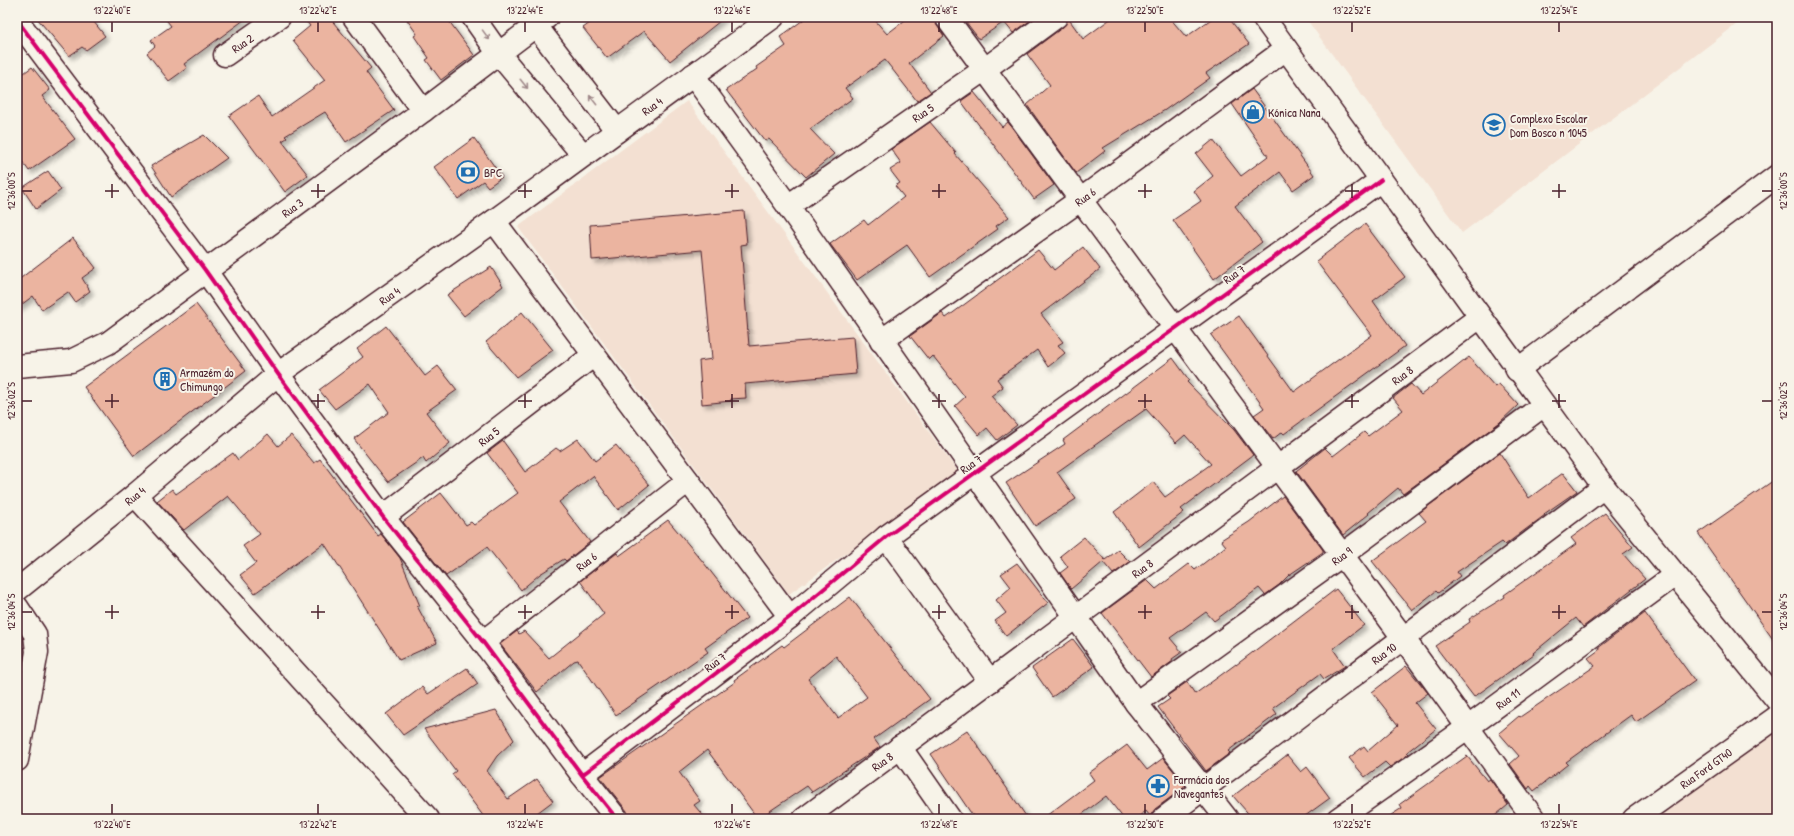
<svg xmlns="http://www.w3.org/2000/svg" width="1794" height="836" font-family="'Patrick Hand',sans-serif">
<style>
.built{fill:#f3e0d2}
.building{fill:#ebb4a0;stroke:#4a1f2b;fill-rule:evenodd;filter:url(#shadow)}
.lines{fill:none;stroke-linecap:round;stroke-linejoin:round}
.minor-casing{stroke:#4a1f2b;stroke-width:25}
.minor{stroke:#f7f3e8;stroke-width:22}
.cycleway-casing{stroke:#f7f3e8;stroke-width:6}
.cycleway{stroke:#d6006c;stroke-width:4}
.oneway{stroke:#a0898a}
.ticks{fill:none;stroke:#4a1f2b;stroke-width:1.5}
.labels{text-anchor:middle;dominant-baseline:central;stroke-width:4;stroke-linejoin:round;paint-order:stroke}
.street-label{font-size:12px;fill:#4a1f2b;stroke:#f7f3e8}
.poi-label{font-size:12px;fill:#4a1f2b;stroke:#f7f3e8;text-anchor:start}
.neatline{fill:none;stroke:#4a1f2b;stroke-width:1.5}
.ticks-label{font-size:10px;text-anchor:middle;fill:#4a1f2b}
</style>
<defs>
<filter id="shadow"><feDropShadow dx="3.5" dy="3.5" stdDeviation="2" flood-color="#0004"/></filter>
</defs>
<rect width="100%" height="100%" fill="#f7f3e8"/>
<filter id="ink" filterUnits="userSpaceOnUse"><feTurbulence type="fractalNoise" baseFrequency=".025" numOctaves="2"/><feDisplacementMap in="SourceGraphic" scale="8" xChannelSelector="R" yChannelSelector="G"/><feConvolveMatrix kernelMatrix="1 2 1 2 8 2 1 2 1" color-interpolation-filters="sRGB"/></filter>
<g filter="url(#ink)">
<path class="built" d="M1305,17H1746L1462,233Z
M687,101L959,473L789,594L518,227Z
M1777,717V819H1634Z"/>
<path class="building" d="M36,17H90L105,36L86,50L82,47L69,56Z
M164,17H248L184,64L187,68L169,81L147,53L155,46L151,40L171,26Z
M303,17H329L371,68L366,72L394,110L346,142L325,112L285,136L287,138L282,141L308,175L285,192L229,116L258,96L272,117L325,80L293,40L310,26Z
M405,17H446L474,55L441,80L426,60L429,58L414,36L417,34Z
M598,17H725L670,61L644,31L607,58L583,28Z
M807,17H872L887,34L909,17H934L936,24L944,36L909,63L931,92L917,101L885,60L845,88L853,98L810,129L834,154L806,177L769,139L765,141L726,90L757,69L756,67L786,46L780,37Z
M962,17H1035L1013,33L1004,22L979,39Z
M1113,17H1169L1186,37L1214,17H1228L1249,44L1206,73L1210,78L1165,110L1103,148L1105,151L1076,173L1027,105L1050,85L1027,54L1063,27L1068,18L1083,39Z
M32,67L50,90L42,96L75,139L29,171L17,154V78Z
M1252,89L1314,175L1293,190L1280,172L1235,206L1262,242L1214,279L1173,220L1201,201L1194,191L1213,176L1196,154L1213,140L1241,176L1268,156L1232,104Z
M974,92L1002,127L1008,122L1054,185L1034,199L961,101Z
M930,122L956,153L955,154L1009,217L996,226L998,229L930,277L907,245L857,280L830,244L864,220L868,225L904,197L895,186L900,183L890,170L901,163L891,149Z
M204,135L227,158L171,197L151,166Z
M474,138L502,177L488,187L483,181L458,199L434,167Z
M48,171L61,190L36,209L22,188Z
M744,211L747,244L741,245L749,346L853,337L856,374L745,384L746,398L731,399V401L702,404L699,361L712,359L702,250L592,260L590,225Z
M1365,224L1405,277L1373,301L1405,346L1284,434L1282,432L1273,439L1254,415L1264,408L1211,335L1239,316L1294,392L1372,335L1316,261Z
M73,238L96,268L82,278L90,291L75,302L68,292L42,310L33,296L17,308V281Z
M1083,247L1100,269L1041,314L1063,342L1058,345L1065,353L1048,367L1037,350L997,379L1003,387L991,396L1017,425L997,440L987,428L979,435L955,406L965,397L933,356L929,360L910,336L942,313L946,318L1038,250L1054,270Z
M491,267L503,286L464,316L447,295Z
M196,304L246,371L134,456L84,387Z
M522,312L553,350L516,377L486,342Z
M386,326L425,376L438,366L457,390L426,412L450,443L426,463L423,458L388,482L354,439L389,412L370,384L335,409L319,390L363,357L357,349Z
M1469,357L1495,387L1499,384L1518,405L1499,423L1403,494L1398,488L1368,513L1369,514L1343,535L1296,471L1325,448L1333,456L1364,432L1368,436L1403,410L1393,398L1411,384L1421,395Z
M1173,358L1189,380L1187,382L1234,430L1253,455L1181,509L1184,512L1139,547L1114,512L1153,482L1165,497L1211,464L1185,435L1176,443L1146,409L1057,472L1076,499L1035,526L1006,483L1065,444L1063,440Z
M268,434L278,446L291,435L314,463L320,459L378,536L381,534L400,558L420,606H417L437,643L399,660L324,543L255,593L240,575L256,563L243,546L260,534L228,496L184,530L157,501L172,489L176,494L233,453L238,460Z
M578,439L595,461L616,445L649,485L618,510L593,476L559,502L590,542L566,561L564,559L540,574L521,590L487,547L446,576L403,522L441,493L466,525L471,522L474,525L518,493L487,453L503,441L525,472L556,448L560,451Z
M1500,453L1529,498L1563,473L1577,491L1544,514L1545,515L1505,545L1502,542L1457,572L1460,576L1438,593L1436,591L1412,610L1372,561L1426,521L1419,513Z
M1777,478V645L1698,533Z
M1283,496L1323,550V552L1289,575L1279,585L1265,595L1259,588L1214,621L1206,612L1170,638L1182,652L1172,659L1173,661L1151,677L1102,613L1147,580L1156,589L1189,564L1195,570L1226,546L1221,540L1249,522Z
M1605,513L1633,547L1623,554L1645,579L1583,627L1576,618L1533,653L1534,654L1474,697L1435,646L1470,622L1469,619L1505,597L1504,595L1576,544L1571,538Z
M668,520L704,563L747,618L705,648L708,652L616,715L578,660L574,661L537,692L500,644L517,631L519,634L524,631L549,658L604,614L580,581L617,553L619,556Z
M1084,537L1105,560L1118,550L1130,562L1113,574L1103,562L1071,589L1060,573L1068,567L1060,556Z
M1017,563L1048,603L1006,636L995,621L1006,613L996,600L1011,587L1001,574Z
M1336,589L1364,625L1333,649L1345,666L1324,679L1320,674L1273,708L1277,714L1228,751L1230,753L1206,771L1158,707L1170,699L1167,696L1187,682L1195,694L1236,664V665Z
M850,597L930,699L874,739L880,747L812,792L807,786L758,819L707,750L679,772L700,801L694,805L706,819H629L627,811L600,777L735,682L734,680L782,645L784,647ZM836,656L867,697L838,718L808,679Z
M1645,613L1695,681L1636,722L1631,715L1566,762L1568,764L1534,791L1530,786L1528,789L1510,764L1519,756L1499,733L1519,716L1520,717L1595,666L1588,658L1599,650L1598,648Z
M1073,639L1094,667L1052,697L1032,668Z
M1406,666L1428,693L1415,703L1436,729L1407,752L1409,754L1390,767L1385,762L1365,777L1349,758L1364,746L1368,751L1398,725L1372,692Z
M467,668L478,684L403,735L386,714L422,687L428,694Z
M496,710L514,740L497,756L487,771L508,799L537,779L553,801L529,819H480L484,817L452,774L456,771L424,729Z
M967,730L1028,819H975L931,754Z
M1127,745L1147,770L1163,758L1186,786L1155,809L1150,816L1146,811L1135,819H1124L1106,796L1076,819H1042L1094,780L1089,773Z
M1287,755L1301,772L1307,767L1330,798L1301,819H1253L1233,796Z
M1467,756L1487,781L1490,779L1508,805L1491,819H1385L1402,808L1400,804Z"/>
<g class="lines">
<g class="minor-casing">
<g id="minor">
<path d="M354,17L423,111"/>
<path d="M473,17L499,54L583,155"/>
<path d="M529,17L617,131"/>
<path d="M946,17L1404,639L1534,819"/>
<path d="M1263,17L1604,487L1777,700"/>
<path d="M17,20L205,270L278,374L383,517L483,642L582,775L617,819"/>
<path id="s1" d="M225,55L279,17"/>
<path d="M693,75L788,206L1136,703L1227,819"/>
<path id="s2" d="M788,206L985,69L1056,17"/>
<path d="M494,221L790,617"/>
<path id="s3" d="M881,341L1080,200L1286,49"/>
<path id="s4" d="M17,366L71,361L108,343L423,111L547,17"/>
<path d="M1517,370L1777,176"/>
<path d="M135,495L428,819"/>
<path id="s5" d="M383,517L594,355"/>
<path d="M886,537L990,681"/>
<path id="s6" d="M17,590L135,495L278,374L494,221L773,17"/>
<path d="M17,607L35,634L37,652L17,760"/>
<path id="s7" d="M483,642L688,481"/>
<path id="s8" d="M1136,703L1342,555L1544,405"/>
<path d="M900,747L950,819"/>
<path d="M582,775L790,617L886,537L1381,180"/>
<path id="s9" d="M804,819L1480,317"/>
<path id="s10" d="M1163,819L1604,487"/>
<path id="s11" d="M1338,819L1467,728L1675,575"/>
<path id="s12" d="M1634,819L1777,717"/>
</g>
</g>
<use href="#minor" class="minor"/>
<g class="cycleway-casing">
<path id="cycleway" d="M17,20L205,270L278,374L383,517L483,642L582,775L617,819
M582,775L790,617L886,537L1381,180"/>
</g>
<use href="#cycleway" class="cycleway"/>
</g>
<defs><path id="oneway-shaft" d="M-6 0H5M1.5-3L5.5 0L1.5 3" fill="none" stroke-width="1.6" stroke-linecap="round" stroke-linejoin="round"/></defs>
<g class="oneway">
<use href="#oneway-shaft" transform="translate(486 35) rotate(54)"/>
<use href="#oneway-shaft" transform="translate(524 84) rotate(51)"/>
<use href="#oneway-shaft" transform="translate(593 100) rotate(-128)"/>
</g>
</g>
<path class="ticks" d="M112,22V32M318,22V32M525,22V32M732,22V32M939,22V32M1145,22V32M1352,22V32M1559,22V32M112,184V198M318,184V198M525,184V198M732,184V198M939,184V198M1145,184V198M1352,184V198M1559,184V198M22,191H32M105,191H119M311,191H325M518,191H532M725,191H739M932,191H946M1138,191H1152M1345,191H1359M1552,191H1566M1762,191H1772M112,394V408M318,394V408M525,394V408M732,394V408M939,394V408M1145,394V408M1352,394V408M1559,394V408M22,401H32M105,401H119M311,401H325M518,401H532M725,401H739M932,401H946M1138,401H1152M1345,401H1359M1552,401H1566M1762,401H1772M112,605V619M318,605V619M525,605V619M732,605V619M939,605V619M1145,605V619M1352,605V619M1559,605V619M22,612H32M105,612H119M311,612H325M518,612H532M725,612H739M932,612H946M1138,612H1152M1345,612H1359M1552,612H1566M1762,612H1772M112,804V814M318,804V814M525,804V814M732,804V814M939,804V814M1145,804V814M1352,804V814M1559,804V814"/>
<defs>
<g id="shop-ring" transform="scale(1.15)"><circle r="9.5" fill="#f7f3e8" stroke="#1f6fb2" stroke-width="1.5"/><path d="M-5-2.5h2.3a2.7 3.5 0 0 1 5.4 0H5L5.5 6h-11ZM-1.5-2.5h3a1.5 2.3 0 0 0-3 0Z" fill="#1f6fb2"/></g>
<g id="school-ring" transform="scale(1.15)"><circle r="9.5" fill="#f7f3e8" stroke="#1f6fb2" stroke-width="1.5"/><path d="M0-5L7-2L0 1L-7-2ZM-4 1L0 2.5L4 1V4Q0 6-4 4Z" fill="#1f6fb2"/></g>
<g id="bank-ring" transform="scale(1.15)"><circle r="9.5" fill="#f7f3e8" stroke="#1f6fb2" stroke-width="1.5"/><path d="M-6-4H6V4H-6ZM0-2.3a2.3 2.3 0 1 0 0 4.6a2.3 2.3 0 1 0 0-4.6Z" fill="#1f6fb2"/></g>
<g id="building-ring" transform="scale(1.15)"><circle r="9.5" fill="#f7f3e8" stroke="#1f6fb2" stroke-width="1.5"/><path d="M-4-6H4V6H1V3H-1V6H-4ZM-2.5-4.3h1.7v1.8h-1.7ZM.8-4.3h1.7v1.8H.8ZM-2.5-1h1.7V.8h-1.7ZM.8-1h1.7V.8H.8Z" fill="#1f6fb2"/></g>
<g id="pharmacy-ring" transform="scale(1.15)"><circle r="9.5" fill="#f7f3e8" stroke="#1f6fb2" stroke-width="1.5"/><path d="M-2-6h4v4h4v4h-4v4h-4v-4h-4v-4h4Z" fill="#1f6fb2"/></g>
</defs>
<g fill-rule="evenodd">
<use href="#shop-ring" x="1253" y="112"/>
<use href="#school-ring" x="1494" y="125"/>
<use href="#bank-ring" x="468" y="172"/>
<use href="#building-ring" x="165" y="379"/>
<use href="#pharmacy-ring" x="1158" y="786"/>
</g>
<g class="labels">
<g class="street-label">
<text stroke="none"><textPath href="#s1" startOffset="21">Rua 2</textPath></text>
<text stroke="none"><textPath href="#s6" startOffset="799">Rua 4</textPath></text>
<text stroke="none"><textPath href="#s2" startOffset="164">Rua 5</textPath></text>
<text stroke="none"><textPath href="#s3" startOffset="250">Rua 6</textPath></text>
<text stroke="none"><textPath href="#s4" startOffset="324">Rua 3</textPath></text>
<text transform="translate(1234 274) rotate(-36)">Rua 7</text>
<text stroke="none"><textPath href="#s6" startOffset="475">Rua 4</textPath></text>
<text stroke="none"><textPath href="#s9" startOffset="745">Rua 8</textPath></text>
<text stroke="none"><textPath href="#s5" startOffset="133">Rua 5</textPath></text>
<text transform="translate(971 464) rotate(-36)">Rua 7</text>
<text stroke="none"><textPath href="#s6" startOffset="151">Rua 4</textPath></text>
<text stroke="none"><textPath href="#s8" startOffset="253">Rua 9</textPath></text>
<text stroke="none"><textPath href="#s7" startOffset="131">Rua 6</textPath></text>
<text stroke="none"><textPath href="#s9" startOffset="421">Rua 8</textPath></text>
<text stroke="none"><textPath href="#s10" startOffset="276">Rua 10</textPath></text>
<text transform="translate(715 662) rotate(-37)">Rua 7</text>
<text stroke="none"><textPath href="#s11" startOffset="208">Rua 11</textPath></text>
<text stroke="none"><textPath href="#s9" startOffset="97">Rua 8</textPath></text>
<text stroke="none"><textPath href="#s12" startOffset="88">Rua Ford GT40</textPath></text>
</g>
<g class="poi-label">
<text x="1268" y="112">Kónica Nana</text>
<text x="1510" y="118">Complexo Escolar<tspan x="1510" dy="14">Dom Bosco n 1045</tspan></text>
<text x="484" y="172">BPC</text>
<text x="180" y="372">Armazém do<tspan x="180" dy="14">Chimungo</tspan></text>
<text x="1174" y="779">Farmácia dos<tspan x="1174" dy="14">Navegantes</tspan></text>
</g>
</g>
<rect width="1794" height="836" fill="none" stroke="#f7f3e8" stroke-width="44"/>
<rect x="22" y="22" width="1750" height="792" class="neatline"/>
<g class="ticks-label">
<text x="112" y="14">13°22'40"E</text>
<text x="318" y="14">13°22'42"E</text>
<text x="525" y="14">13°22'44"E</text>
<text x="732" y="14">13°22'46"E</text>
<text x="939" y="14">13°22'48"E</text>
<text x="1145" y="14">13°22'50"E</text>
<text x="1352" y="14">13°22'52"E</text>
<text x="1559" y="14">13°22'54"E</text>
<text transform="translate(11 191) rotate(-90)" y="4">12°36'00"S</text>
<text transform="translate(1783 191) rotate(-90)" y="4">12°36'00"S</text>
<text transform="translate(11 401) rotate(-90)" y="4">12°36'02"S</text>
<text transform="translate(1783 401) rotate(-90)" y="4">12°36'02"S</text>
<text transform="translate(11 612) rotate(-90)" y="4">12°36'04"S</text>
<text transform="translate(1783 612) rotate(-90)" y="4">12°36'04"S</text>
<text x="112" y="828">13°22'40"E</text>
<text x="318" y="828">13°22'42"E</text>
<text x="525" y="828">13°22'44"E</text>
<text x="732" y="828">13°22'46"E</text>
<text x="939" y="828">13°22'48"E</text>
<text x="1145" y="828">13°22'50"E</text>
<text x="1352" y="828">13°22'52"E</text>
<text x="1559" y="828">13°22'54"E</text>
</g>
</svg>
